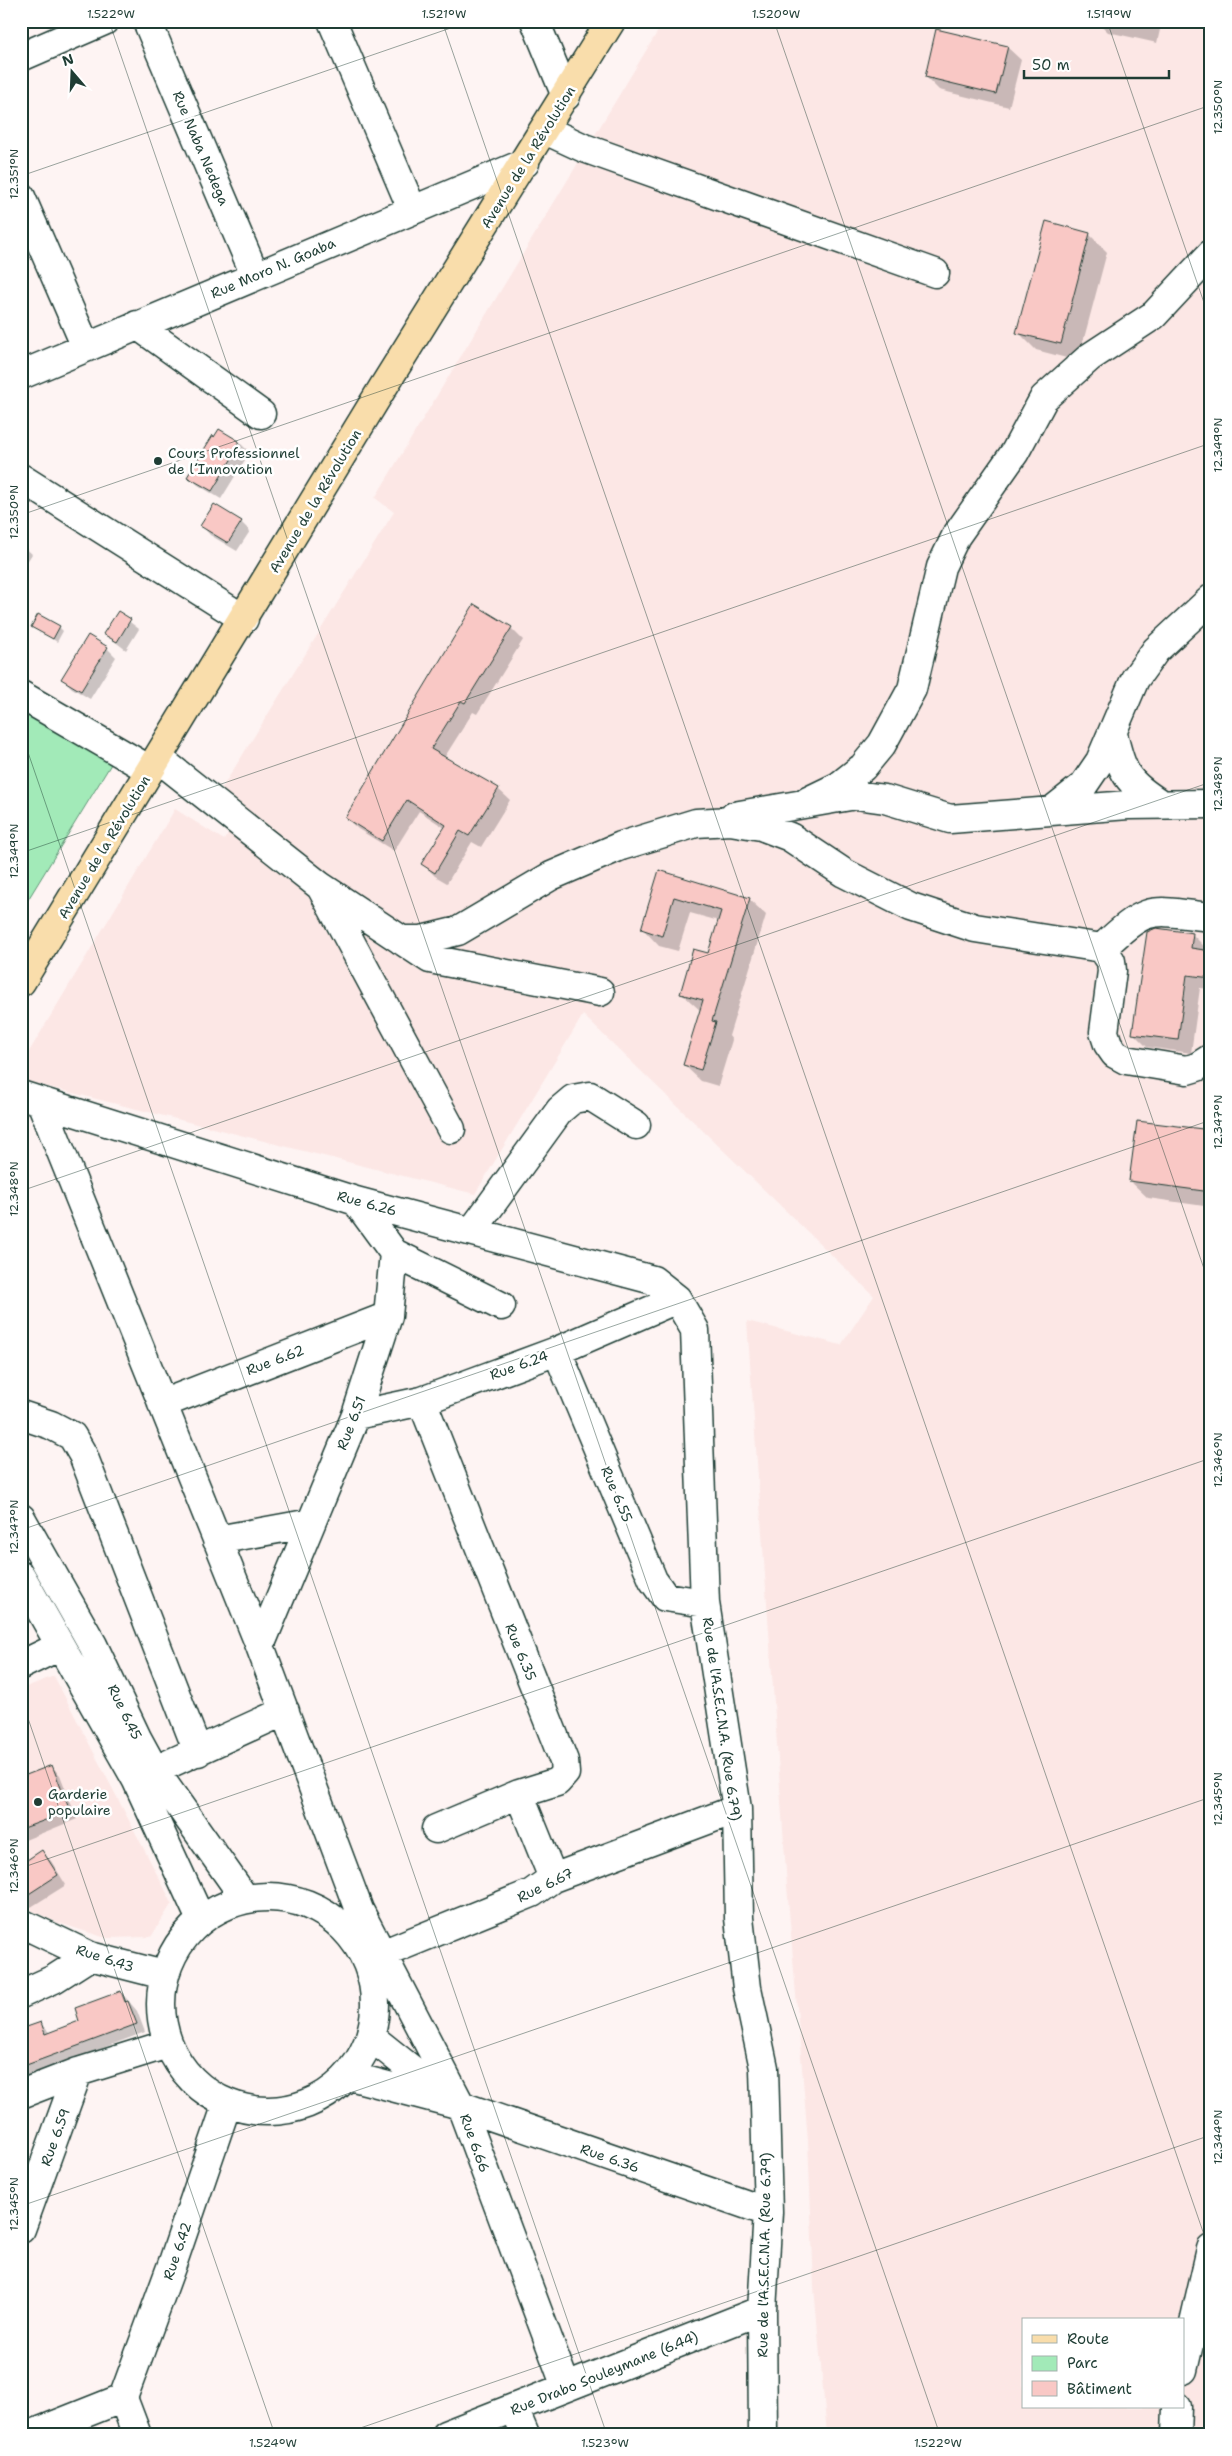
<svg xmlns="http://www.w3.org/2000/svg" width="1232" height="2456" font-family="'Shantell Sans',sans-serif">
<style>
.built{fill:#fce7e5;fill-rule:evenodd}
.green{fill:#a2eab8;stroke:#609476}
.shadow{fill:#0003}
.building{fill:#f9c8c5;stroke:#1f3d34}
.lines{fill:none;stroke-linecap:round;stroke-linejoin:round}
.minor-casing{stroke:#1f3d34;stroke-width:31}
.major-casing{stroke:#1f3d34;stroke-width:31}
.minor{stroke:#fff;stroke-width:28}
.major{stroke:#f9ddab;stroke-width:28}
.ticks{fill:none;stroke:#1f3d34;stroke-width:1;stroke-opacity:0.45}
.poi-dot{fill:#1f3d34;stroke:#fff;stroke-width:2}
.labels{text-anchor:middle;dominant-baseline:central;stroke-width:5;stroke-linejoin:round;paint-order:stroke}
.street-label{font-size:14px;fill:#1f3d34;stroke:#fff}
.poi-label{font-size:14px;fill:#1f3d34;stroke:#fff;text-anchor:start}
.neatline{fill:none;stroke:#1f3d34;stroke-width:2}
.ticks-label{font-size:12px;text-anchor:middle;fill:#1f3d34}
</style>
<rect width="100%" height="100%" fill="#fef4f3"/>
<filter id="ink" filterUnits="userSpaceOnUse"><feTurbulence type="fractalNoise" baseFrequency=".02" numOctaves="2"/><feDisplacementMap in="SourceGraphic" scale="10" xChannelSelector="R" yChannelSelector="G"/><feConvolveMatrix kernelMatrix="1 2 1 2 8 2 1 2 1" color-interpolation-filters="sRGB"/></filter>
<g filter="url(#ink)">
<path class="built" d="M664,21H1211V2435H827L814,2287L808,2141L787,1886L747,1321L841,1345L874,1296L583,1015L475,1194L21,1080V1065L175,809L224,840L239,815L217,796L394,512L375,498ZM1023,2320H1183V2407H1023Z
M54,1676L172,1903L151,1937L106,1938L56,1922L21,1905V1689Z"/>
<path class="green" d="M21,705L116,756L21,911Z"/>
<path class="shadow" d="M1097,21H1162L1157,43L1108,32Z
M1007,47L1021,60L1009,107L939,90L926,77Z
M1089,234L1107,252L1078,361L1036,350L1018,332Z
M220,430L239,442L247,450L243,458L245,460L221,499L198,485L189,477Z
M215,506L241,522L250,531L237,551L210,535L202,526Z
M21,544L32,554L21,571Z
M118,613L139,629L126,650L105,634Z
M33,626L59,627L63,631L57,642Z
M511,628L523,640L477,714L473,712L444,758L498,789L510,800L481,847L472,842L447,883L435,876L423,864L445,828L419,811L394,851L358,829L346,818Z
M107,648L116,657L90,699L72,688L63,679Z
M660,872L749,899L766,915L729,1036L732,1040L718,1086L701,1081L684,1065L701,1011L681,993L709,955L719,921L690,913L678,951L659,946L643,929Z
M21,905L26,910L21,919Z
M1192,934L1206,948L1205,951L1211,952V989L1200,988L1191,1053L1147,1047L1134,1034Z
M1211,1132V1207L1148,1198L1130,1181Z
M51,1766L60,1775L77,1819L25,1840L21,1836V1778Z
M42,1852L51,1861L66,1885L31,1907L22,1898Z
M121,1992L137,2011L145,2032L21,2079V2030L40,2023L50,2033L81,2022Z"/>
<path class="building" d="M936,29L1008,46L996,94L925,77Z
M1046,221L1090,233L1061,344L1016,333Z
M219,429L239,441L235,449L237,450L212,491L187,477L213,435L214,437Z
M214,504L242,521L228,543L200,526Z
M474,604L512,627L465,703L461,701L431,749L499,788L469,836L460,831L435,873L421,864L446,825L407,800L382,841L345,818Z
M118,611L131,619L117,642L103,634Z
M38,614L60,626L53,639L31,627Z
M88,635L108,647L81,691L61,679Z
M659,870L750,898L712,1021L716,1022L701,1070L683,1065L703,1000L680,994L693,949L708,953L721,911L674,897L662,936L641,929Z
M1156,928L1193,933L1191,948L1211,951V978L1187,975L1178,1040L1132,1034L1147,932Z
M1137,1121L1211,1130V1192L1129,1181Z
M52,1765L70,1811L21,1829V1777Z
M42,1850L58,1875L21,1899V1864Z
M121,1991L125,2002L128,2001L137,2024L21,2067V2029L41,2022L45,2034L79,2021L75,2008Z"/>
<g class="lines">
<g class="minor-casing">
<path id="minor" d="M147,21L255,275
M332,21L412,209
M535,21L566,96
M21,57L104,21
M545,130L584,148L935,273
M21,197L86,347
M137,325L261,414
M21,375L525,163
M21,478L244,619
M21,695L150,770
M1113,734C1122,773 1126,782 1161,804
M158,758L320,886L430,959L600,992
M808,801L839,786L863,767L882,744L912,689L941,567L956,536L1015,452L1044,398L1090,357L1154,315L1211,254
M1054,809L1083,786L1100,761L1135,679L1156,650L1211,599
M734,816L856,795L885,799L950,819L1128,805L1211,804
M322,889L451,1129
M401,940H421L458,931L551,876L621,846L696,823L730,821L761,826L790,837L844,873L911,907L975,928L1102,948L1111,961L1112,971L1104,1032L1108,1044L1115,1054L1126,1060L1187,1070L1197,1067L1211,1058
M1102,948C1149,904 1149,910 1211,917
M21,1095L356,1201L653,1280L677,1299L695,1330L705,1603L737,1809L739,1918L747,1988L764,2068L768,2212L762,2310L763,2435
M41,1102L260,1646L359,1910L461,2106L566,2387
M472,1231L560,1110L573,1099L590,1096L636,1125
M394,1253L501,1306
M557,1351L653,1580L665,1597L705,1603
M422,1401L564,1761L565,1773L557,1782L519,1794L436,1829
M162,1404L388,1316
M21,1415L51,1425L72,1436L83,1455L198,1752
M356,1415L422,1401L557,1351L677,1299
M21,1518L93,1645L137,1738L155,1771L244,1897
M217,1540L311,1523
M21,1576L136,1779L201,1920
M260,1646L356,1415L388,1316L394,1253L356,1201
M21,1665L60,1646
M138,1778L285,1711
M519,1794L553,1878
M161 2004a107 107 0 1 1 214 0a107 107 0 1 1-214 0Z
M21,1923L90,1956L164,1975
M382,1954L532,1893L553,1878L737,1809
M21,1994L54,1979L90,1956
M371,2037L446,2097
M350,2076L453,2103L768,2212
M21,2094L78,2072L168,2044
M21,2229L78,2072
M1183,2370L1211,2249
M123,2398L174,2259L227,2104
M123,2398L137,2435
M514,2409L525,2435
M30,2435L123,2398
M445,2435L762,2310
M1176,2435L1177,2407"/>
</g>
<g class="major-casing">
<path id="major" d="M21,982L382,389L611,21"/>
</g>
<use href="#minor" class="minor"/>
<use href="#major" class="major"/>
</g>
</g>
<path class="ticks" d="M109,21L940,2435M442,21L1211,2255M774,21L1211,1289M1107,21L1211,323M21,176L471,21M21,515L1211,105M21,732L607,2435M21,853L1211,443M21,1191L1211,782M21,1530L1211,1120M21,1698L275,2435M21,1868L1211,1458M21,2206L1211,1797M340,2435L1211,2135"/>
<g class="poi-dot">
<circle cx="158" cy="461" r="5"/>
<circle cx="38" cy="1802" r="5"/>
</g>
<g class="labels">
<g class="street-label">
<text transform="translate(201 148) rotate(67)">Rue Naba Nedega</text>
<text transform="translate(528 157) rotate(-58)">Avenue de la Révolution</text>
<text transform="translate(273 268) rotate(-23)">Rue Moro N. Goaba</text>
<text transform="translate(315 501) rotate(-59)">Avenue de la Révolution</text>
<text transform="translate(104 847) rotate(-59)">Avenue de la Révolution</text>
<text transform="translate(367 1203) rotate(15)">Rue 6.26</text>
<text transform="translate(275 1360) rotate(-21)">Rue 6.62</text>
<text transform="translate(519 1365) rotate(-20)">Rue 6.24</text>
<text transform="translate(351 1423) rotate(-69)">Rue 6.51</text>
<text transform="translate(617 1494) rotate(67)">Rue 6.55</text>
<text transform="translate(521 1652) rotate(68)">Rue 6.35</text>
<text transform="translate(125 1712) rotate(64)">Rue 6.45</text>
<text transform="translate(722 1719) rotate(82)">Rue de l'A.S.E.C.N.A. (Rue 6.79)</text>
<text transform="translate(545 1885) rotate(-26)">Rue 6.67</text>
<text transform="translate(105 1958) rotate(18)">Rue 6.43</text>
<text transform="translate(55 2137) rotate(-70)">Rue 6.59</text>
<text transform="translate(475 2143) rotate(70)">Rue 6.66</text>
<text transform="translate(610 2158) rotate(19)">Rue 6.36</text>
<text transform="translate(177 2251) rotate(-71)">Rue 6.42</text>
<text transform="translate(764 2255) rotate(-89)">Rue de l'A.S.E.C.N.A. (Rue 6.79)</text>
<text transform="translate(604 2373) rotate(-22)">Rue Drabo Souleymane (6.44)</text>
</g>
<g class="poi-label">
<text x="168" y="453">Cours Professionnel<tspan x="168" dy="16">de l´Innovation</tspan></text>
<text x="48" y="1794">Garderie<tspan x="48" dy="16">populaire</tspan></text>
</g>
</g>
<rect width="1232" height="2456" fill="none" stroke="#fff" stroke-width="55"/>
<rect x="1022" y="2318" width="162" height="90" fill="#ffffff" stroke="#a5b1ae"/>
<rect x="1032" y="2335" width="25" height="8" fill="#f9ddab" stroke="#a5b1ae"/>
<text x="1067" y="2344" font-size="15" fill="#1f3d34">Route</text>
<rect x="1032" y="2356" width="25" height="15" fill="#a2eab8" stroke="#a5b1ae"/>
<text x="1067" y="2368" font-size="15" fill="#1f3d34">Parc</text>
<rect x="1032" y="2381" width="25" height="15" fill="#f9c8c5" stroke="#a5b1ae"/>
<text x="1067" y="2394" font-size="15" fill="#1f3d34">Bâtiment</text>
<g transform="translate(72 72) rotate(341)" stroke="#ffffff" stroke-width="4" paint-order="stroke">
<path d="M0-4L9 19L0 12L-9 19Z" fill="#1f3d34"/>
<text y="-8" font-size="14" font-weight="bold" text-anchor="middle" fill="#1f3d34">N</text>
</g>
<path d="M1024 70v8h145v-8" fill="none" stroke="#1f3d34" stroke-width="2.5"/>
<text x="1032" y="70" font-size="15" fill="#1f3d34" stroke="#ffffff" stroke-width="4" paint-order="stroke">50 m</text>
<rect x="28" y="28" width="1176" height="2400" class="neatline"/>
<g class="ticks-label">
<text x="111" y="18">1.522°W</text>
<text x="444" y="18">1.521°W</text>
<text x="776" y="18">1.520°W</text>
<text x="1109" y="18">1.519°W</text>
<text transform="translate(1218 107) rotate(-90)" y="4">12.350°N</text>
<text transform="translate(14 174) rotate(-90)" y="4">12.351°N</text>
<text transform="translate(1218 445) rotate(-90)" y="4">12.349°N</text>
<text transform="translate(14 512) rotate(-90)" y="4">12.350°N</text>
<text transform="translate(1218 784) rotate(-90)" y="4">12.348°N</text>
<text transform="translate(14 851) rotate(-90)" y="4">12.349°N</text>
<text transform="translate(1218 1122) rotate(-90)" y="4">12.347°N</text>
<text transform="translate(14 1189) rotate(-90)" y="4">12.348°N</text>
<text transform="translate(1218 1460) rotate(-90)" y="4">12.346°N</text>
<text transform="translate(14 1527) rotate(-90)" y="4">12.347°N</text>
<text transform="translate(1218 1799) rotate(-90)" y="4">12.345°N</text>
<text transform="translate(14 1866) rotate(-90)" y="4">12.346°N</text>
<text transform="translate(1218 2137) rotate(-90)" y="4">12.344°N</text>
<text transform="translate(14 2204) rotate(-90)" y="4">12.345°N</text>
<text x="273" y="2447">1.524°W</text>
<text x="605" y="2447">1.523°W</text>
<text x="938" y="2447">1.522°W</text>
</g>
</svg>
